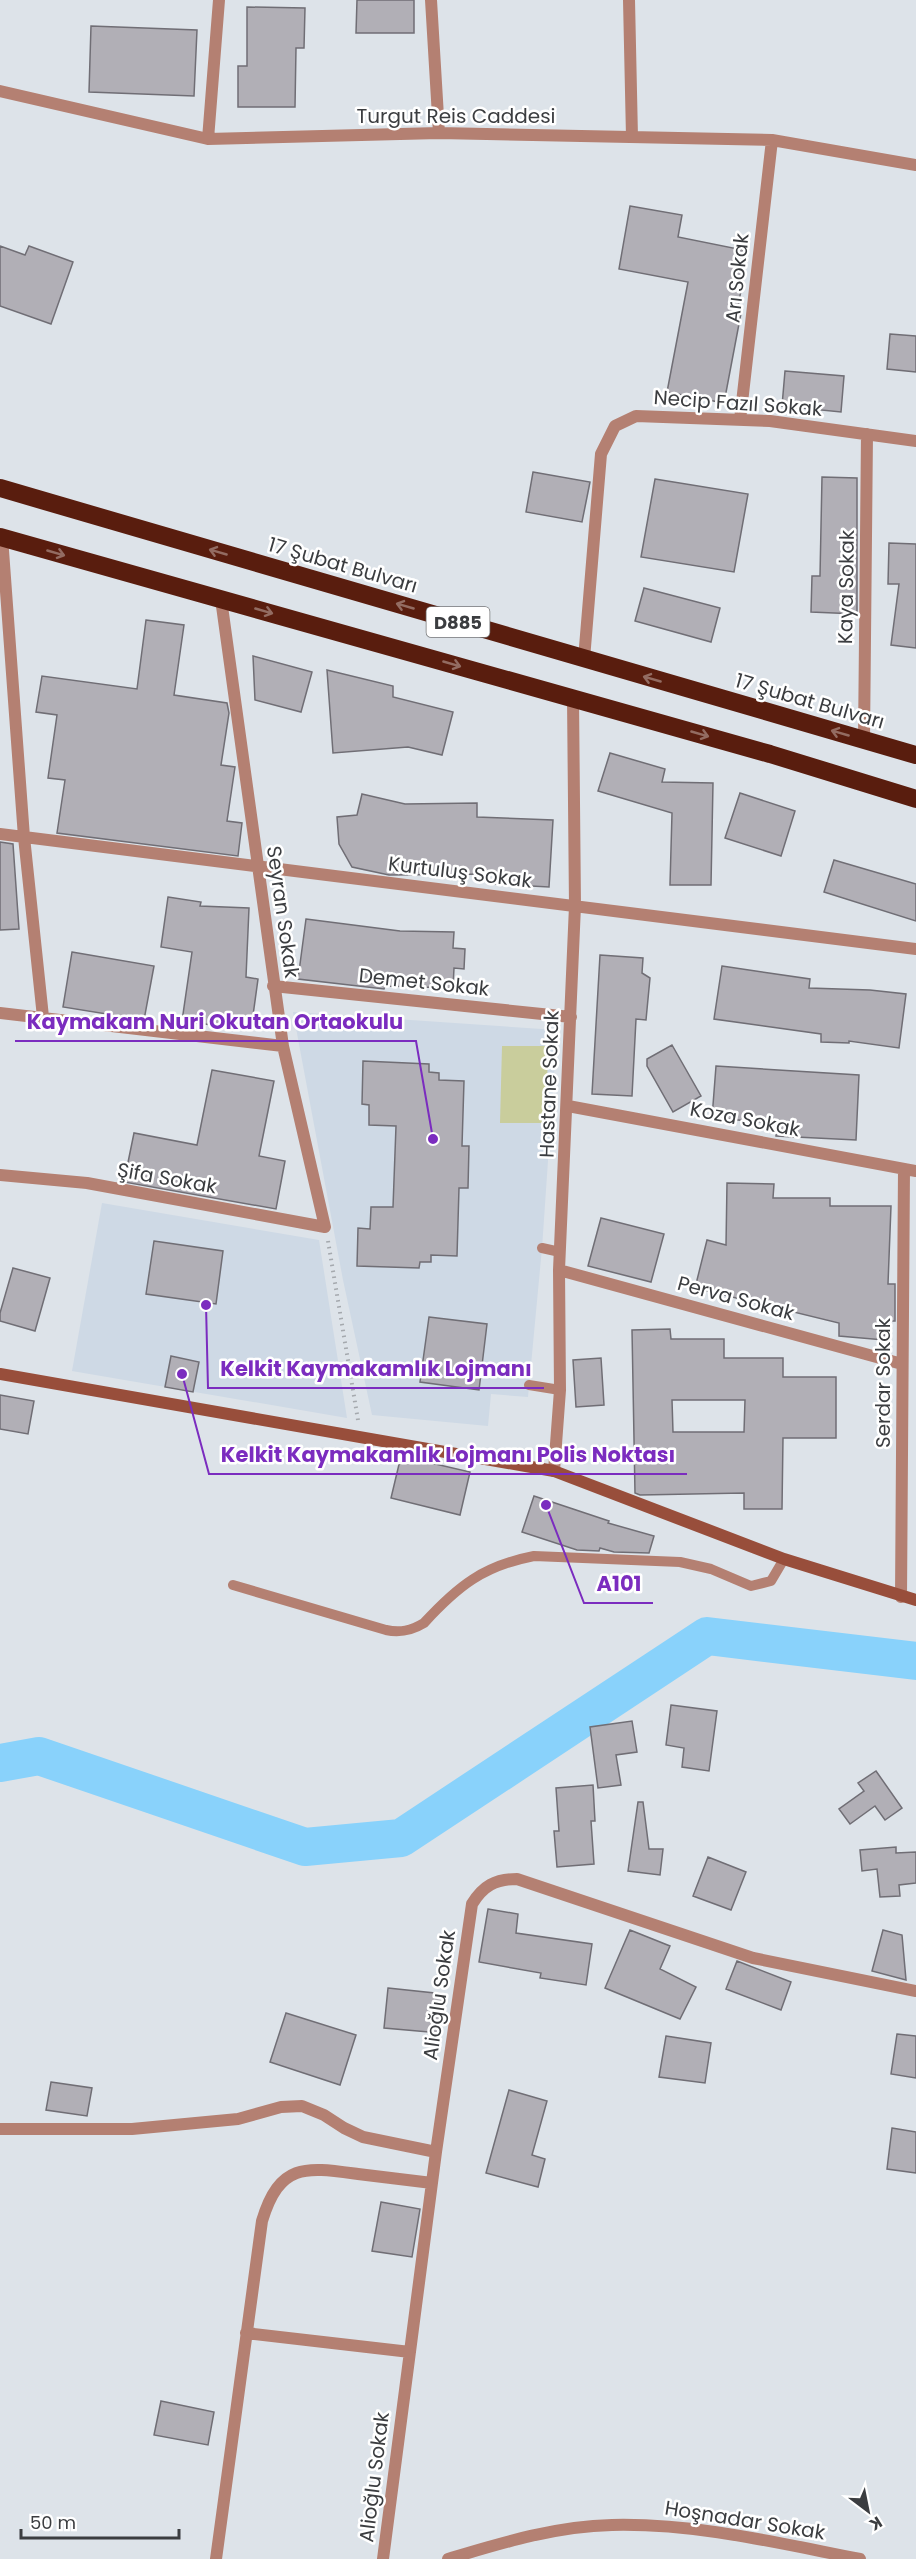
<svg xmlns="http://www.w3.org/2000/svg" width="916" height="2559" font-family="Poppins,sans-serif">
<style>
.built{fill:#ced9e5}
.green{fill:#c9cd9c}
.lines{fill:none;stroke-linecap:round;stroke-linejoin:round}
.river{stroke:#89d2fb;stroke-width:38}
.building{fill:#b1afb6;stroke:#706e75;stroke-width:1.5;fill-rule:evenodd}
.path{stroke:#a5a9ae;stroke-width:4;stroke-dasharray:1.5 4.5;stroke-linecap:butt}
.lane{stroke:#b48072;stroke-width:10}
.street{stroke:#b48072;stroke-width:12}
.secondary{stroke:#984e3b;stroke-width:12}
.highway{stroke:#591d0e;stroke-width:18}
.oneway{stroke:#936c62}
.labels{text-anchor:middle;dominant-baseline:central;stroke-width:5;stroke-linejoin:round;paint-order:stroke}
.shield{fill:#fff;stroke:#767779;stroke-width:1.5}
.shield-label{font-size:18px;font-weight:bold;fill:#3b3d40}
.street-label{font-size:20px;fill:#3b3d40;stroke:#fff}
.leader{fill:none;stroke:#7b2cbf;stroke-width:2}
.callout-dot{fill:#7b2cbf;stroke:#fff;stroke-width:2}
.callout-label{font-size:21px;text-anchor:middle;font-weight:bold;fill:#7b2cbf;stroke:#fff;stroke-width:5;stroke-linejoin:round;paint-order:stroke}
</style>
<rect width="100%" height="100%" fill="#dde3e9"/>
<path class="built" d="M293,1012L557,1030L542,1248L528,1397L491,1394L488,1426L372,1415L343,1280Z
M102,1203L319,1240L347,1418L72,1371Z"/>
<path class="green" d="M502,1046H548L546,1123H500Z"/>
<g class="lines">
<path class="river" d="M0,1763L39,1756L305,1847L401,1838L707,1636L916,1661"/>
</g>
<path class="building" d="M357,0H414V33H356Z
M247,7L305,8L304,48H296L295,107H238V66H247Z
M91,26L197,30L194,96L89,92Z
M630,206L682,215L678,237L748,251L738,307L742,308L724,403L667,392L688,282L619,269Z
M0,246L25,255L29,246L73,262L51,324L0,306Z
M890,334L916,336V372L887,369Z
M785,371L844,376L841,412L782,406Z
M533,472L590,482L582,522L526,512Z
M822,477L857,478V614L811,612L812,576H820Z
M655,479L748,494L734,572L641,557Z
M889,543L916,544V648L891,645L899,584H888Z
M644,588L720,608L711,642L635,621Z
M146,620L184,625L174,695L227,703L229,713L221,765L235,767L227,821L242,823L238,856L57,833L65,780L48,778L57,715L36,712L42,676L137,689Z
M253,656L312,672L301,712L255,700Z
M327,670L393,686V697L453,712L442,755L408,747L333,753Z
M610,753L665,769L662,782L713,783L711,885H670L672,813L598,791Z
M740,793L795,811L781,856L725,838Z
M362,794L405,804L477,803V817L553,820L549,887L494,884V874L389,875L352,867L339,844L337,817L357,815Z
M0,842L13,844L19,929L0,930Z
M834,860L916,884V921L824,892Z
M168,897L201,902L200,906L249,908L246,977L258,979L251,1030L182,1021L192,952L161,947Z
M306,919L400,931L454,932L453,948L465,949L464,969L454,968L453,988L385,986L384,989L298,979Z
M72,952L154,966L144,1020L63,1007Z
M600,955L643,958L642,973L650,978L646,1020L636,1019L632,1096L592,1094Z
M722,966L810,979L809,988L870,990L906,994L899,1048L849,1041V1043L821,1042V1034L714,1019Z
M672,1045L701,1096L673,1112L647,1066V1059Z
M363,1061L429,1064V1072L439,1073V1080L464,1081L462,1146H469L468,1188H459L457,1256L431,1255V1262H420L419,1268L357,1266L358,1228L370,1229L371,1207H393L396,1126L369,1125V1105L362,1104Z
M716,1066L859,1075L856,1140L776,1136L777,1123L712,1118Z
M212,1070L274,1081L259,1156L285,1161L276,1209L124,1182L134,1133L197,1145Z
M727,1183L774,1184L773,1198H830V1206H891L888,1284H895V1321H885L884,1340L839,1336V1323L695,1288L707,1240L726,1245Z
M601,1218L664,1234L651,1282L588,1266Z
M154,1241L223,1251L216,1304L146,1294Z
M13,1268L50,1278L35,1331L0,1321V1313Z
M429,1317L487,1324L479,1390L420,1382Z
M670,1329L671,1339H724V1358H783V1377H836V1438H783L782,1509H744V1493L640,1495L635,1493L632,1330ZM672,1400H745L744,1432H673Z
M171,1356L199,1362L193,1392L165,1387Z
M601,1358L604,1405L576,1407L573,1360Z
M0,1395L34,1401L28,1434L0,1429Z
M401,1456L470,1472L460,1515L391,1498Z
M534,1496L609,1521L608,1523L654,1536L649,1553L614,1552L600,1548L599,1551L577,1550L522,1532Z
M671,1705L717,1711L709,1771L682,1767L684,1748L666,1745Z
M632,1721L637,1752L616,1755L621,1785L598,1788L590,1727Z
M876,1771L902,1808L885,1820L875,1806L850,1824L839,1809L864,1791L858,1783Z
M593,1785L595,1821H591L594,1864L557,1867L554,1831H559L556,1788Z
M638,1802H643L649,1849H663L660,1875L628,1871Z
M896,1847V1853L916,1852V1883L899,1885L900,1896L880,1897L877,1869L862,1871L860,1850Z
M708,1857L746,1872L731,1910L693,1896Z
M488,1909L518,1914L516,1933L592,1944L586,1985L540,1978L541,1973L479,1962Z
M630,1930L670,1946L660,1969L696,1987L680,2019L605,1988Z
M883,1930L902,1935L906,1980L872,1971Z
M737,1961L791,1982L781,2010L726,1989Z
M388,1988L444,1994L440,2033L384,2028Z
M286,2013L356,2035L340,2085L270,2062Z
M897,2034L916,2036V2078L891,2074Z
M666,2036L711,2043L705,2083L659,2077Z
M51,2082L92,2088L87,2116L46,2110Z
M509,2090L547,2101L532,2155L545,2159L538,2187L486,2173Z
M892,2128L916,2132V2173L887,2169Z
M381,2202L420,2209L412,2257L372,2251Z
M161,2401L214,2412L208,2445L154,2435Z"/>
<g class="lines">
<path class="path" d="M328,1241L358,1420"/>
<path class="lane" d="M542,1248L560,1252
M529,1385L560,1390
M233,1585L386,1630C400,1633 411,1631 424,1623C458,1586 483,1566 534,1556L680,1562L711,1569L751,1586L771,1581L784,1559"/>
<path class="street" d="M431,0L439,133
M629,0L632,137
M0,91L208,139L439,133L772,140L916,165
M208,139L219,0
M740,420L772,140
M2,537L24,837L43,1017
M584,659L601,454L615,426L636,416L770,421L916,441
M864,740L867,434
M0,834L916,949
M273,986L571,1017
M0,1013L283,1046
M568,1106L916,1171
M0,1175L87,1183L325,1227L283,1046L221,599
M559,1270L902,1364
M554,1471L560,1390L559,1270L575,906L573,698
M901,1597L904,1169
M0,2129H132L238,2119L281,2107L302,2106L324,2115L344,2128L363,2137L436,2152
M246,2333L410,2352
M216,2559L262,2221C280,2162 306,2167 358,2174C383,2177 407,2180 432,2183
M383,2559L436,2152L472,1904C483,1886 495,1879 517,1879L753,1958L916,1991
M448,2559C501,2543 556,2526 612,2525C696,2523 778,2543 860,2559"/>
<path class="secondary" d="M0,1374L554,1471L784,1559L916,1600"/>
<path class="highway" d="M0,488L916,755
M0,537L770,754L916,799"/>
</g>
<defs><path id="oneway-shaft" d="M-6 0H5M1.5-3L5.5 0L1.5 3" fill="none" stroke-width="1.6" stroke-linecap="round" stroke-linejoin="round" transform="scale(1.5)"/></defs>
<g class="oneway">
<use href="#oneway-shaft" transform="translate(218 552) rotate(-164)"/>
<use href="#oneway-shaft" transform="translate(56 553) rotate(16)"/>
<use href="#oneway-shaft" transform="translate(405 606) rotate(-164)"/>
<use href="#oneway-shaft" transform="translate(264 611) rotate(16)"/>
<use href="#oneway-shaft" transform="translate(452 664) rotate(16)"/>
<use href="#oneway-shaft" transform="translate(652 679) rotate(-164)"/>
<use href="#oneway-shaft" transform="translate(840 733) rotate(-164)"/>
<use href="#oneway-shaft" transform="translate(700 734) rotate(16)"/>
</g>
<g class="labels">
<rect class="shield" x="426.5" y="607" width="63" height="30" rx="4.5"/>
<g class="shield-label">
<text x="458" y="622">D885</text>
</g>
<g class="street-label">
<text x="456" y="116">Turgut Reis Caddesi</text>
<text transform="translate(737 278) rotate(-84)">Arı Sokak</text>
<text transform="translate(738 403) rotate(4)">Necip Fazıl Sokak</text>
<text transform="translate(343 565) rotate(16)">17 Şubat Bulvarı</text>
<text transform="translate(846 587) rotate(-89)">Kaya Sokak</text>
<text transform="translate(810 701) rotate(16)">17 Şubat Bulvarı</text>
<text transform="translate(460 872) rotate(7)">Kurtuluş Sokak</text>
<text transform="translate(283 912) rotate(82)">Seyran Sokak</text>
<text transform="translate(424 982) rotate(6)">Demet Sokak</text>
<text transform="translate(549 1084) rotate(-88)">Hastane Sokak</text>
<text transform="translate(745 1119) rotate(11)">Koza Sokak</text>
<text transform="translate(167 1178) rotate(10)">Şifa Sokak</text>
<text transform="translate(736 1298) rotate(15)">Perva Sokak</text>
<text transform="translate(883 1383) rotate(-90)">Serdar Sokak</text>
<text transform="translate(439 1995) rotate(-82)">Alioğlu Sokak</text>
<text transform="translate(374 2477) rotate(-83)">Alioğlu Sokak</text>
<text transform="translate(745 2520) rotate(9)">Hoşnadar Sokak</text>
</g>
</g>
<path class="leader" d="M433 1139L416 1041H15M206 1305L208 1388H544M182 1374L209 1474H687M546 1505L584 1603H653"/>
<g class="callout-dot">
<circle cx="433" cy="1139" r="6"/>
<circle cx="206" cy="1305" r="6"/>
<circle cx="182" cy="1374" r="6"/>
<circle cx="546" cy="1505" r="6"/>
</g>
<g class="callout-label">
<text x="215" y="1029">Kaymakam Nuri Okutan Ortaokulu</text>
<text x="376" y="1376">Kelkit Kaymakamlık Lojmanı</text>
<text x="448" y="1462">Kelkit Kaymakamlık Lojmanı Polis Noktası</text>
<text x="619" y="1591">A101</text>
</g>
<g transform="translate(868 2511) rotate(148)" stroke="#ffffff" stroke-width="4.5" paint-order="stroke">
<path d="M0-4.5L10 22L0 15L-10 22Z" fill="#3b3d40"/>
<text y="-9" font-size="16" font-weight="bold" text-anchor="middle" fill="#3b3d40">K</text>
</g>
<path d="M21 2529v9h158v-9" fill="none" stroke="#3b3d40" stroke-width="3"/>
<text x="30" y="2529" font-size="18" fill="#3b3d40" stroke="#ffffff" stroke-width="4.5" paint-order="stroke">50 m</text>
</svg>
